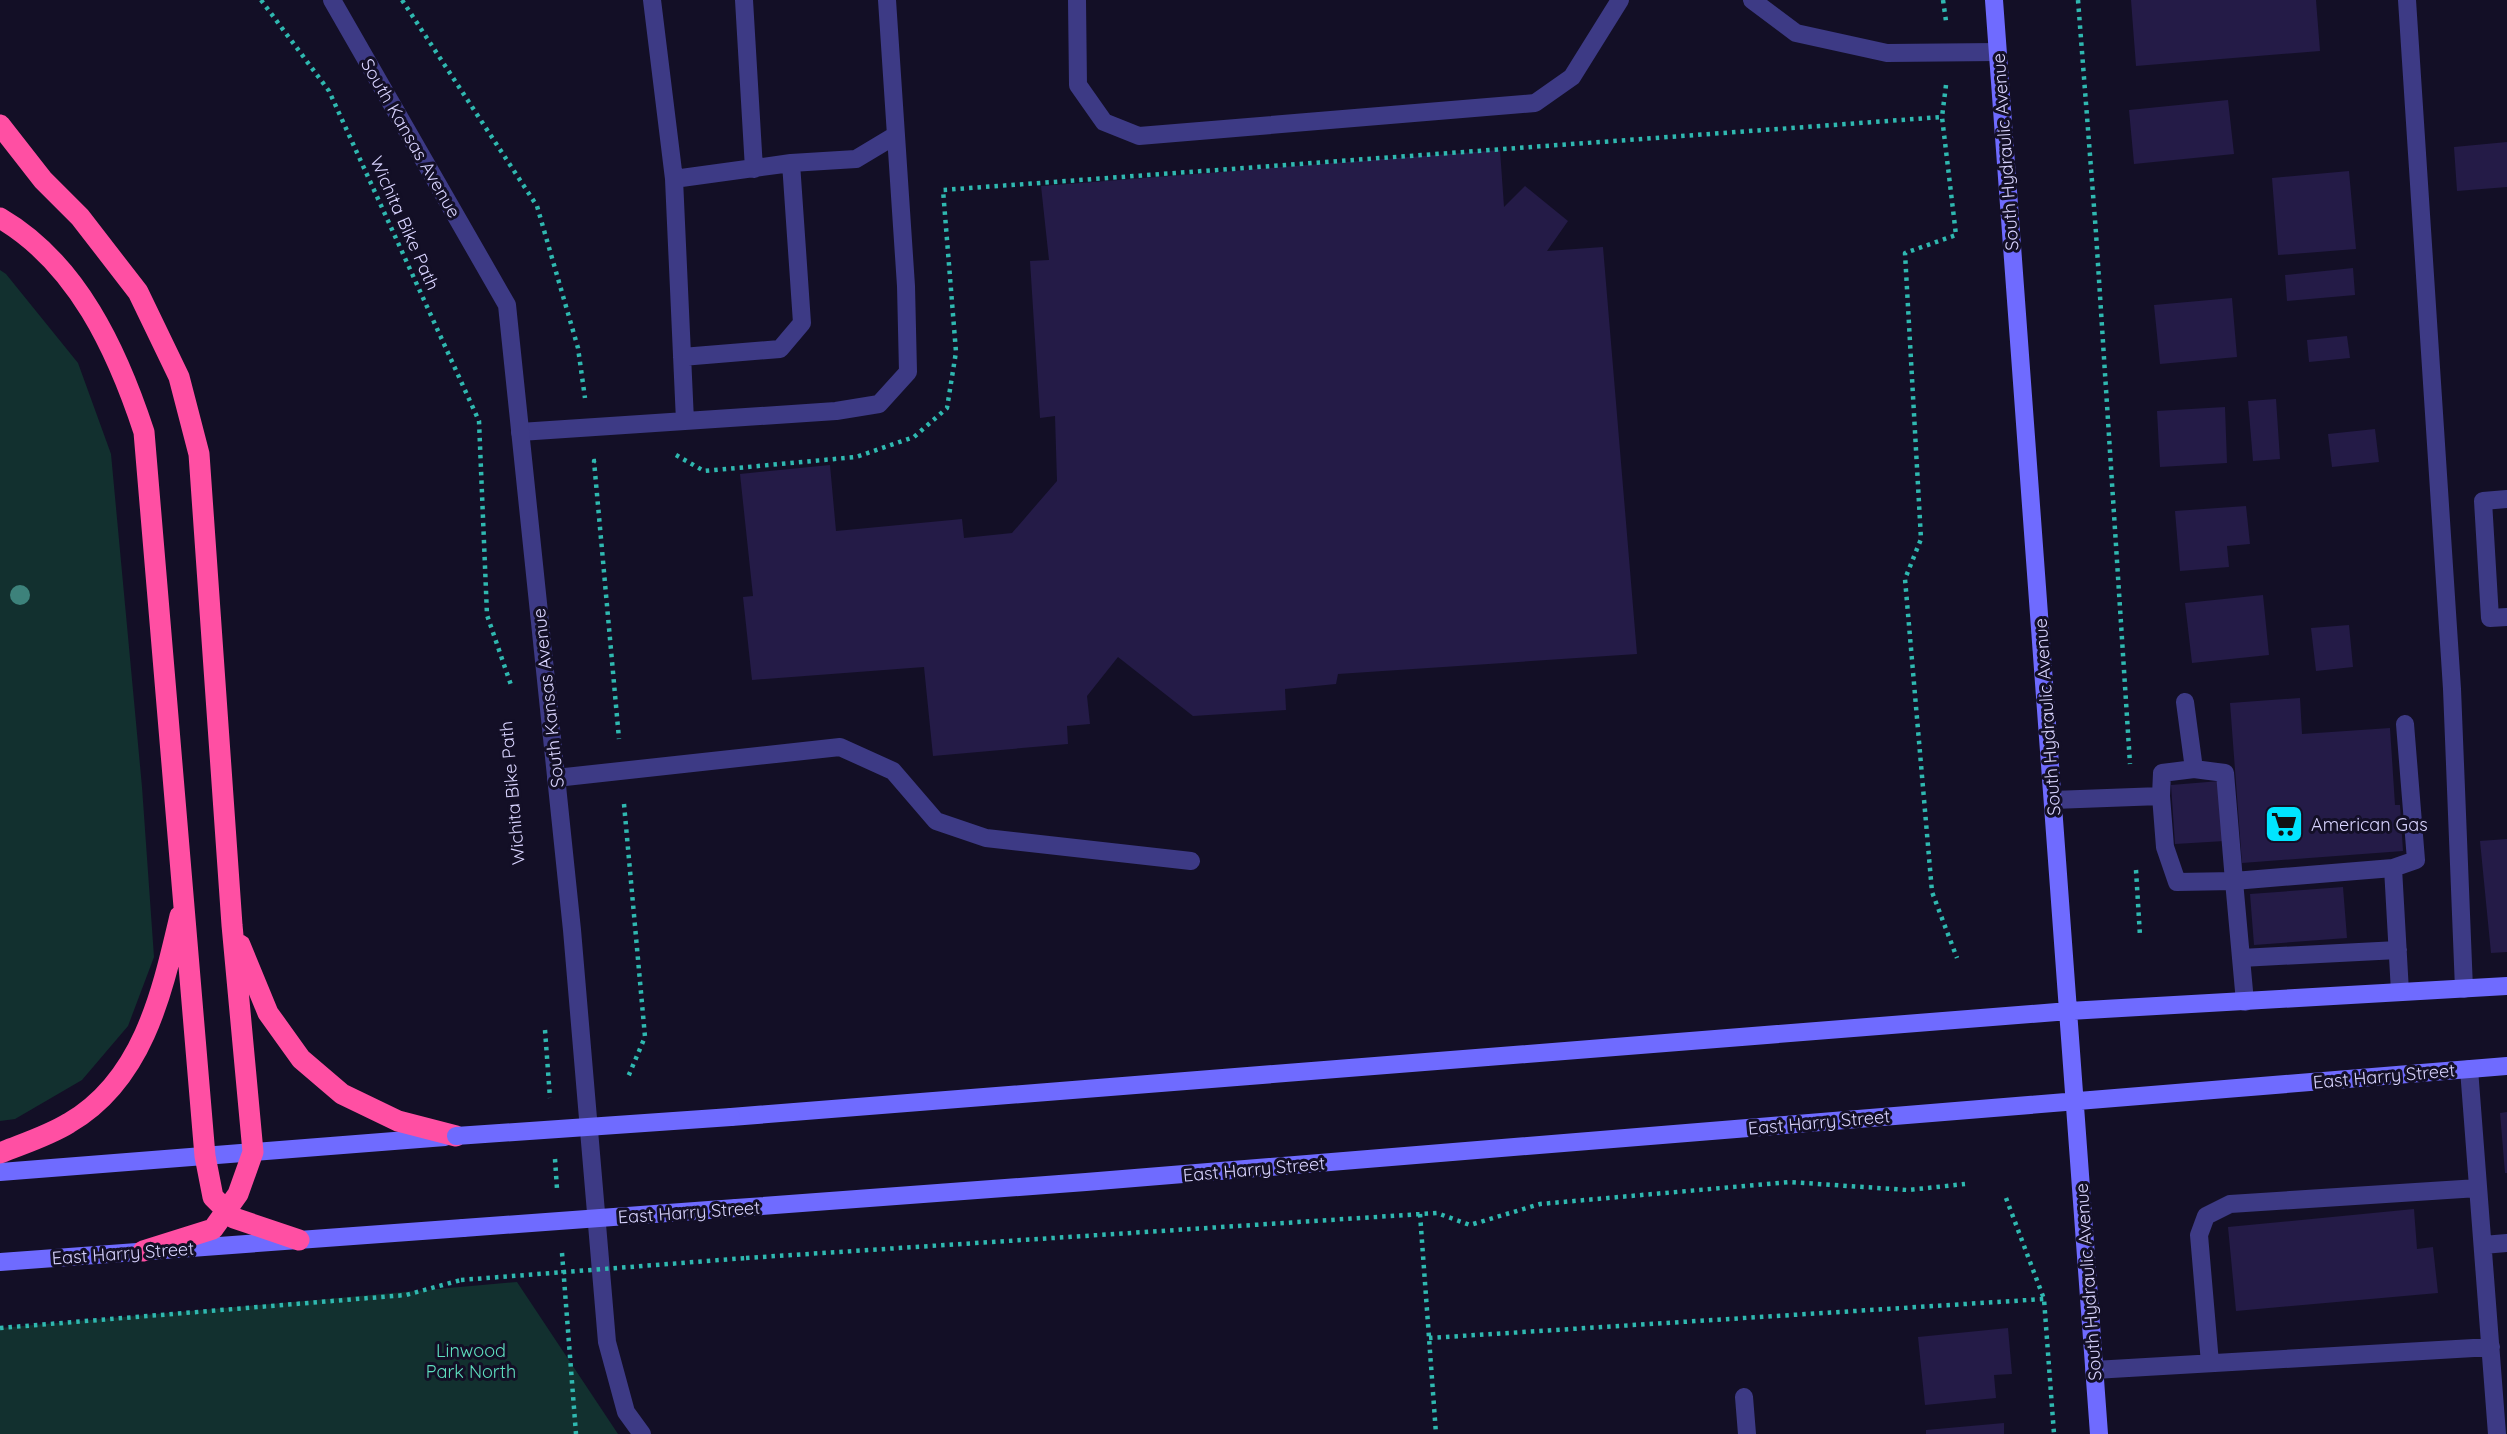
<svg xmlns="http://www.w3.org/2000/svg" width="2507" height="1434" font-family="Quicksand,sans-serif">
<style>
.green{fill:#12302f}
.building{fill:#241b47}
.lines{fill:none;stroke-linecap:round;stroke-linejoin:round}
.path{stroke:#2fb8b0;stroke-width:4.5;stroke-dasharray:3.5 5;stroke-linecap:butt}
.lane{stroke:#3d3a85;stroke-width:18}
.street{stroke:#3d3a85;stroke-width:18}
.secondary{stroke:#6f6bff;stroke-width:18}
.highway{stroke:#ff4fa3;stroke-width:21}
.path-bridge{stroke:#2fb8b0;stroke-width:4.5;stroke-dasharray:3.5 5;stroke-linecap:butt}
.secondary-bridge{stroke:#6f6bff;stroke-width:18}
.tree{fill:#3d827b}
.labels{text-anchor:middle;dominant-baseline:central;stroke-width:6;stroke-linejoin:round;paint-order:stroke}
.street-label{font-size:18px;fill:#d9d4ff;stroke:#130f26}
.poi-label{font-size:18px;fill:#d9d4ff;stroke:#130f26;text-anchor:start}
.park-label{font-size:18px;fill:#5fe0c0;stroke:#130f26}
</style>
<rect width="100%" height="100%" fill="#130f26"/>
<path class="green" d="M0,270L6,274L78,363L111,454L142,787L154,957L128,1026L82,1080L15,1119L0,1121Z
M517,1282L618,1434H0V1328Z"/>
<path class="building" d="M2131,0H2316L2320,51L2136,66Z
M2228,100L2234,154L2134,164L2129,110Z
M2507,142V187L2457,191L2454,147Z
M1500,150L1504,207L1525,186L1568,221L1547,251L1603,247L1637,654L1338,674L1336,684L1285,689L1286,710L1193,716L1118,657L1087,696L1090,724L1067,726L1068,744L933,756L924,667L752,680L743,597L753,596L740,474L830,465L836,531L962,519L964,538L1012,533L1057,481L1055,416L1040,418L1030,261L1049,260L1041,186Z
M2349,171L2356,249L2278,255L2272,178Z
M2353,268L2355,295L2287,301L2285,275Z
M2232,298L2237,357L2160,364L2154,305Z
M2347,336L2350,358L2309,362L2307,340Z
M2276,399L2280,459L2253,461L2248,401Z
M2225,407L2227,463L2160,467L2157,411Z
M2375,429L2379,462L2332,467L2328,434Z
M2246,506L2250,544L2227,546L2229,567L2180,571L2175,511Z
M2263,595L2269,655L2192,663L2185,603Z
M2349,625L2353,667L2316,671L2311,628Z
M2300,698L2302,734L2390,728L2395,805H2400L2403,851L2242,863L2230,703Z
M2220,781L2225,841L2175,844L2171,785Z
M2507,839V952L2491,953L2480,841Z
M2343,887L2347,938L2254,945L2250,894Z
M2507,1112V1173H2505L2500,1113Z
M2414,1209L2417,1249L2433,1247L2438,1293L2236,1311L2228,1227Z
M2008,1328L2012,1374L1994,1375L1996,1398L1925,1405L1918,1337Z
M2004,1423V1434H1926V1430Z"/>
<g class="lines">
<path class="path" d="M261,0L329,91L479,421L487,615L512,688
M402,0L537,206L578,348L585,398
M1943,0L1946,21
M2078,0L2096,233L2130,764
M1946,85L1942,117L1956,235L1905,253L1921,539L1905,579L1932,892L1957,958
M676,455L704,471L856,457L914,437L947,408L956,352L943,190L1942,117
M596,461H594L619,739
M624,804L645,1037L628,1077
M2136,870L2140,936
M545,1030L550,1098
M555,1159L557,1189
M2006,1198L2044,1299L2054,1434
M1420,1214L1436,1434
M562,1253L576,1434
M746,1258L1437,1213L1470,1225L1540,1204L1789,1182L1908,1190L1965,1184
M0,1328L406,1295L461,1280
M1429,1338L2044,1299"/>
<path class="lane" d="M652,0L674,179L685,421
M744,0L754,169
M1077,0L1078,85L1104,122L1139,136L1535,103L1572,77L1620,0
M2407,0L2452,689L2464,989
M674,179L791,163L856,159L896,135
M682,357L780,349L802,323L791,163
M520,432L836,411L879,404L908,372L906,286L887,0
M2507,499L2483,501L2490,618L2507,617
M2194,769L2225,773L2234,881L2393,868L2400,992
M556,778L840,747L893,771L936,821L986,838L1191,861
M2161,796L2165,847L2177,882L2234,881L2241,958L2398,950
M2053,800L2161,796L2162,773L2194,769L2185,702
M2393,868L2416,860L2405,724
M2241,958L2245,1002
M2469,1069L2497,1434
M2483,1245L2507,1243
M2210,1363L2199,1235L2206,1216L2230,1204L2478,1188
M2094,1370L2491,1347
M1744,1397L1747,1434"/>
<path class="street" d="M332,0L507,305L572,930L607,1342L626,1412L642,1434
M1752,0L1796,33L1887,53L1997,52"/>
<path class="secondary" d="M1994,0L2099,1434
M731,1117L2069,1011L2507,986
M0,1172L445,1137
M736,1208L1086,1182L2507,1066
M0,1262L463,1228"/>
<path class="highway" d="M0,125L43,180L80,217L138,292L179,377L199,454L232,925L253,1152L238,1194L213,1229L143,1251
M0,218C77,263 117,350 144,432L205,1156L213,1197L234,1218L299,1240
M240,945L268,1013L301,1059L342,1094L398,1121L456,1136
M0,1153C22,1144 48,1136 69,1123C143,1080 162,993 180,916"/>
<path class="path-bridge" d="M461,1280L746,1258"/>
<path class="secondary-bridge" d="M456,1136L731,1117
M463,1228L736,1208"/>
</g>
<circle class="tree" cx="20" cy="595" r="10"/>
<defs>
<g id="supermarket-square" transform="scale(2.0125)"><rect x="-9" y="-9" width="18" height="18" rx="4" fill="#00e5ff" stroke="#130f26"/><path d="M-6-5.5h2.5l.6 2H6L4.5 2H-2.5L-4.4-4H-6ZM-1.5 3.2a1.3 1.3 0 1 0 .1 0ZM3 3.2a1.3 1.3 0 1 0 .1 0Z" fill="#111"/></g>
</defs>
<g fill-rule="evenodd">
<use href="#supermarket-square" x="2284" y="824"/>
</g>
<g class="labels">
<g class="street-label">
<text transform="translate(411 138) rotate(60)">South Kansas Avenue</text>
<text transform="translate(2005 152) rotate(-94)">South Hydraulic Avenue</text>
<text transform="translate(405 223) rotate(66)">Wichita Bike Path</text>
<text transform="translate(548 698) rotate(-96)">South Kansas Avenue</text>
<text transform="translate(2047 717) rotate(-94)">South Hydraulic Avenue</text>
<text transform="translate(512 793) rotate(-95)">Wichita Bike Path</text>
<text transform="translate(2384 1076) rotate(-5)">East Harry Street</text>
<text transform="translate(1819 1122) rotate(-5)">East Harry Street</text>
<text transform="translate(1254 1169) rotate(-5)">East Harry Street</text>
<text transform="translate(689 1212) rotate(-4)">East Harry Street</text>
<text transform="translate(123 1253) rotate(-4)">East Harry Street</text>
<text transform="translate(2088 1282) rotate(-94)">South Hydraulic Avenue</text>
</g>
<g class="poi-label">
<text x="2311" y="824">American Gas</text>
</g>
<g class="park-label">
<text x="471" y="1350">Linwood<tspan x="471" dy="21">Park North</tspan></text>
</g>
</g>
</svg>
